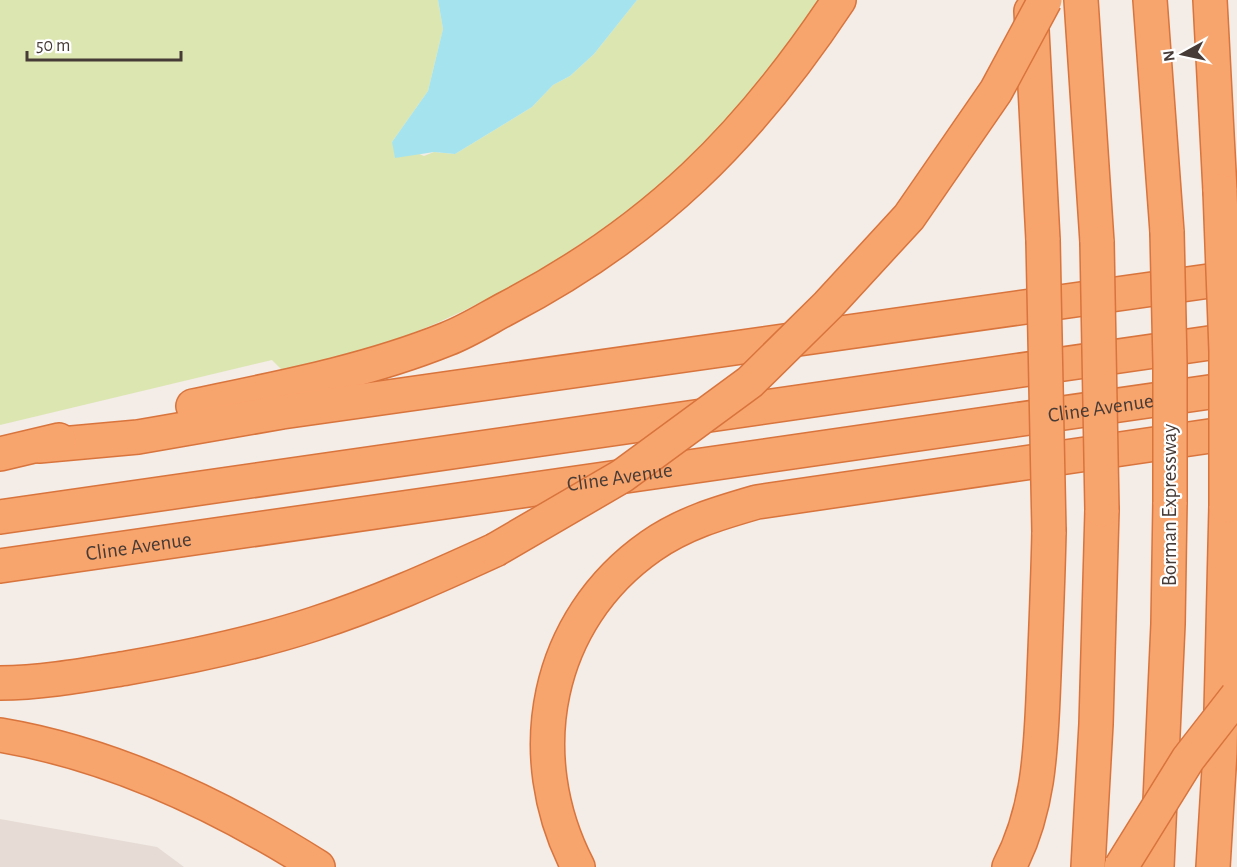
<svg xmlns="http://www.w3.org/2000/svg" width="1237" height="867" font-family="'Alegreya Sans',sans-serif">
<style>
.residential{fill:#e7dcd5}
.green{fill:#dce6b1}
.water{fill:#a5e4ee}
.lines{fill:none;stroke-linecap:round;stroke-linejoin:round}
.highway-casing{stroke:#d8743c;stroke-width:36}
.highway{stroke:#f8a46d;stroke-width:33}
.highway-bridge-casing{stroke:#d8743c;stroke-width:36;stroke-linecap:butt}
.highway-bridge{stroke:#f8a46d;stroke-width:33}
.labels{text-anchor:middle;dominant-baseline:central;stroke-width:4.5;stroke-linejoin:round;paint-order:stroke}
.street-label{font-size:21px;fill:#463b36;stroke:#fff}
</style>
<rect width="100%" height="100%" fill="#f3ece7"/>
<path class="residential" d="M0,819L157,847L184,867H0Z"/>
<path class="green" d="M0,0H438L443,29L428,91L392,142L424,156L434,152L455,154L532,107L553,85L570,76L594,54L637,0H819C728,152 575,267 413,333C372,350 326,359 282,370L272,360L0,425Z"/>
<path class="water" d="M438,0H637L594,54L570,76L553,85L532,107L455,154L434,152L395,158L392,142L428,91L443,29Z"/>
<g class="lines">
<g class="highway-casing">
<g id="highway">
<path d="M1081,0L1097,242"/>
<path d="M1150,0L1167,232"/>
<path d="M1210,0L1220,191"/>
<path d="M1031,11L1043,240"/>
<path d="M193,406C279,388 365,372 447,339C468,331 488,318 507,308C654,231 748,137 839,0"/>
<path d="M39,446L138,437L282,412L1237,277"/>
<path d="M0,454L59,440"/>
<path d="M0,517L1237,339"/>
<path id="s1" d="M0,566L1237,388"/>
<path d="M0,683C42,683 85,675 127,668C190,657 253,644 314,624C376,604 436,577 495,550"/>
<path d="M0,735C113,754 222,806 318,867"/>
<path d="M578,867C520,755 545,620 651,546C684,523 719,513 757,502L1237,432"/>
<path d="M1009,867C1041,806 1041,742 1044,675C1046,627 1048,579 1049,532"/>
<path d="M1088,867L1096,724L1102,510"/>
<path d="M1157,867L1168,624L1170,502"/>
<path d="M1213,867L1220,752L1226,506"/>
</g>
</g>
<use href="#highway" class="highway"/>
<g class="highway-bridge-casing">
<path id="highway-bridge" d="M1220,191L1226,351V506
M1167,232L1170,364V502
M1043,240L1049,532
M1097,242L1102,510
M495,550L622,476L750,382L828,305L909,217L996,91L1045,0
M1121,867L1188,759L1237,696"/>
</g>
<use href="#highway-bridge" class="highway-bridge"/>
</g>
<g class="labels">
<g class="street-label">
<text stroke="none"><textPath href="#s1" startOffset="1112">Cline Avenue</textPath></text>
<text stroke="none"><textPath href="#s1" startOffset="626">Cline Avenue</textPath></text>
<text transform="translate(1169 505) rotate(-90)">Borman Expressway</text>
<text stroke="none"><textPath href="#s1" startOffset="140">Cline Avenue</textPath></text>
</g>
</g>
<g transform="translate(1183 54) rotate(262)" stroke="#ffffff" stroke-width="4.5" paint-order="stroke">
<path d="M0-4.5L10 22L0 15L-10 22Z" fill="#463b36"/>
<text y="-9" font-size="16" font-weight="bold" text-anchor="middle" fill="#463b36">N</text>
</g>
<path d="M27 51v9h154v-9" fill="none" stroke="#463b36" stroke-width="3"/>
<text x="36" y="51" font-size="18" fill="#463b36" stroke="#ffffff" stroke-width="4.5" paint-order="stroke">50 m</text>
</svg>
